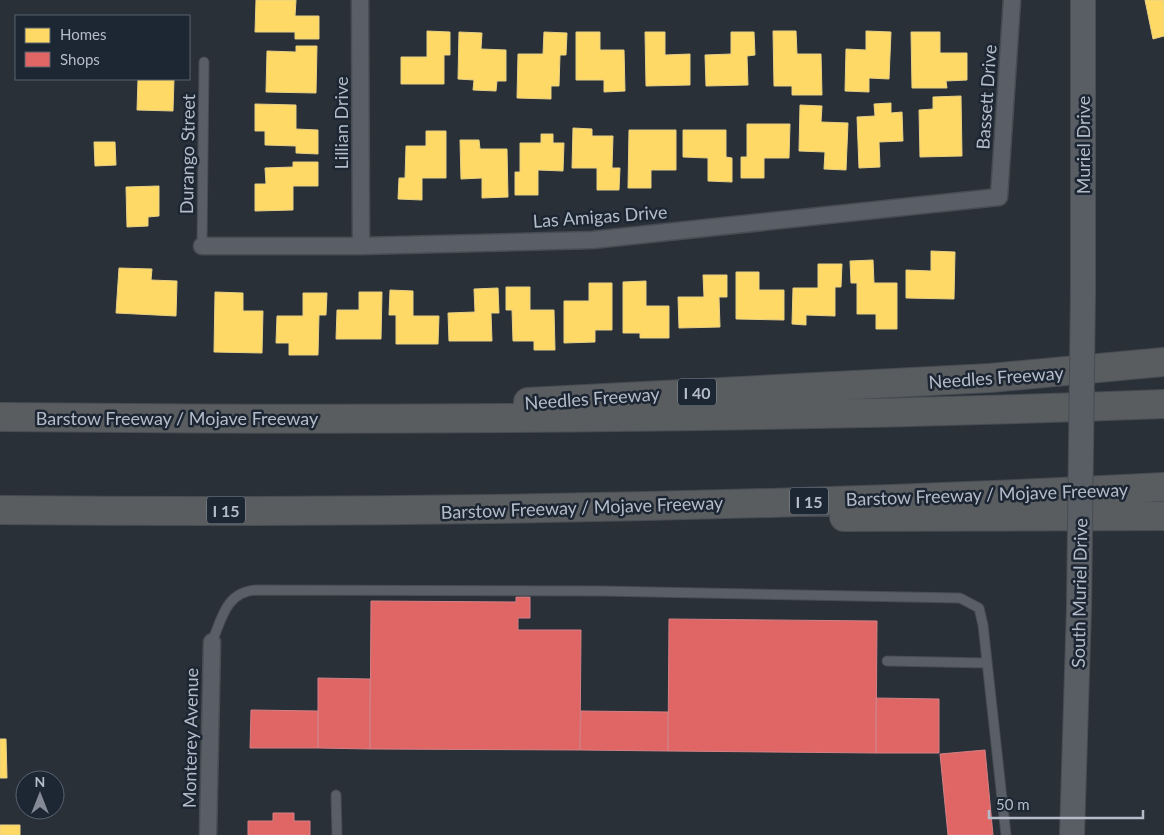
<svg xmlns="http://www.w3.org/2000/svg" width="1164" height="835" font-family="Lato,sans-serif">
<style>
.homes{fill:#ffd966;stroke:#e8d084}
.shops{fill:#e06666;stroke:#d38084}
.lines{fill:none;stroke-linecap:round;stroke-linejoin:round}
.lane-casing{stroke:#484c53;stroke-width:11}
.street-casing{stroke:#484c53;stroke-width:19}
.secondary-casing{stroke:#484c53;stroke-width:26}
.highway-casing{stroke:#474c53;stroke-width:30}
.lane{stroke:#5a5e66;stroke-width:9}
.street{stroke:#5a5e66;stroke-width:16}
.secondary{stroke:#595d64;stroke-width:24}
.highway{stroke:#5a5d60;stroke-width:28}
.secondary-bridge-casing{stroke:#484c53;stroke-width:26;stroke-linecap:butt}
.secondary-bridge{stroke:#595d64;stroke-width:24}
.labels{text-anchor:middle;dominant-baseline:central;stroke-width:5;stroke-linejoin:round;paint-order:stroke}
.shield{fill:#1d2633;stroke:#878f9c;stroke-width:1}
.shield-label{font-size:16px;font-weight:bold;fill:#b4bcc9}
.street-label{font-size:18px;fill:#b4bcc9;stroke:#1d2633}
</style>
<rect width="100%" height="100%" fill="#2a3038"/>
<path class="homes" d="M256,0H296L295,16H319V39H295V32H255Z
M1145,0H1164V36L1153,39Z
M427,31L450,32V55H444V84H401V57H427Z
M773,31H796L797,54H821L822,95H792V86H774Z
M866,31L891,32L889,79L869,78V92L845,91L846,49L866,50Z
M459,32L482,33L481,49L506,50V81H497L496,91L473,90L474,80L458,79Z
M544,32L567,33L566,55H560L559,86H551V99L517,98L518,54H543Z
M576,32H600V50H624L625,91L604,92V80H576Z
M645,32H665V55L690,54V85L646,86Z
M731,32H754L755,55L747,56L748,85L706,86L705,55L731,54Z
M911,32H940V53H967V80L946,81L947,88H912Z
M296,46H317L316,93L266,92L267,51L296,52Z
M138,79H174L173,111L137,110Z
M961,96L962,156L920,157L919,110L933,109V97Z
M891,103V113L902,112L903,141L879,142L880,167L859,168L857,117L875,116L874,104Z
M255,104L296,105V129L318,130V154L296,153V146L265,145V131H255Z
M800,105L822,106L821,122L848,123L846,170L824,169L825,152L799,151Z
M747,124H790L789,158H764V178H741V157H747Z
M573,128L592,129V136H613L612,168H620L619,190H597V168H572Z
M629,130H676V170H651V188H628Z
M683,130H726V157L732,158V182L708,181V158L683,157Z
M426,131H446V178H422V200L398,199L399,178H405L406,146H426Z
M541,134H553V143H564L563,171L538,170V195H515V172H520V143H541Z
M460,140H479L480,149H507L508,197L482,198V178L461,179Z
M94,142H115L116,165L95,166Z
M293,162H318V186H293V210L255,211V184H266L265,168L293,167Z
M159,186V216L148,217V226L127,227L126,187Z
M931,251L955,252L954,299L906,298V270L931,271Z
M873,260L874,283H897V329H876V314H857V283H851L850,261Z
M818,264H842L841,287H835V316L806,315V325L792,324L793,288H818Z
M119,268L152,269L151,280L177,281L176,316L116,313Z
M736,272H759V290H784V320L736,319Z
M703,275H727V297H719L720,327L679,328L678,297H704Z
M646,281V306H669V338H640V333H623V282Z
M589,283H612V330H595V342L564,343V301H589Z
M506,287H530V310H554L555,350H534V341H513L512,310H506Z
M498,288L499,313H491L492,341H449L448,313L475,312L474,289Z
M390,290L413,291V316H439L438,344H396V315H389Z
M215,292L243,293V311H263L262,353L214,352Z
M359,292H382L381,339H336L337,310H359Z
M303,293H327L326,315H319L318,355H289V343H276L277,316H303Z
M0,739H6L7,778H0Z
M0,825H20V835H0Z"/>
<path class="shops" d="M516,597H530V618H518V630H581L580,750L370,749L371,601L516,602Z
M669,619L877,621L876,753L668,751Z
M318,678L370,679V749L318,748Z
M876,698L939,699V753H876Z
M251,710L318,711V748H250Z
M581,711L668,712V751L580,750Z
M985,750L993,835H948L940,754Z
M273,813H294V821H310V835H248V821H273Z"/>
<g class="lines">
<g class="lane-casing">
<path id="lane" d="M202,246L204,62
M212,642C222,618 226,592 256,590L601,591L960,598L979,608L983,625L1006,835
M887,661L987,663
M336,795L337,835"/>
</g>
<g class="street-casing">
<path id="street" d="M360,0L361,246
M202,246H361L592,240L999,197L1012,0
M208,835L212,642"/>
</g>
<g class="secondary-casing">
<path id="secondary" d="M1083,290V0
M1072,835L1079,607"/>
</g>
<g class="highway-casing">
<path id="highway" d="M528,402L990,378L1164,362
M0,417C388,421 776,419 1164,404
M0,510C388,514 776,507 1164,487
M844,517L1164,516"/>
</g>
<use href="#lane" class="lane"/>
<use href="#street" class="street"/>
<use href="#secondary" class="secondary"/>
<use href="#highway" class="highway"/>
<g class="secondary-bridge-casing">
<path id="secondary-bridge" d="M1079,607L1083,290"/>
</g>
<use href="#secondary-bridge" class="secondary-bridge"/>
</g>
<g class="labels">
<g class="shield">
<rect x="678" y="378.5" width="38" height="27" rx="4"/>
<rect x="790" y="487.5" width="38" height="27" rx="4"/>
<rect x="207" y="496.5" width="38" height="27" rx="4"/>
</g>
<g class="shield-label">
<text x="697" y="392">I 40</text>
<text x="809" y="501">I 15</text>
<text x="226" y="510">I 15</text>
</g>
<g class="street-label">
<text transform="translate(986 97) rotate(-86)">Bassett Drive</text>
<text transform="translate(341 123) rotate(-90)">Lillian Drive</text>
<text transform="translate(1083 145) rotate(-90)">Muriel Drive</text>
<text transform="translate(187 154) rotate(-89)">Durango Street</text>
<text transform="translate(600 216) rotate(-4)">Las Amigas Drive</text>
<text transform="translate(996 377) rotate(-4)">Needles Freeway</text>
<text transform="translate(592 398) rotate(-4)">Needles Freeway</text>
<text x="177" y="418">Barstow Freeway / Mojave Freeway</text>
<text transform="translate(987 494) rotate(-2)">Barstow Freeway / Mojave Freeway</text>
<text transform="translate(582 507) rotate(-2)">Barstow Freeway / Mojave Freeway</text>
<text transform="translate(1079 593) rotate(-89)">South Muriel Drive</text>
<text transform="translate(190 738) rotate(-89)">Monterey Avenue</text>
</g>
</g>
<rect x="15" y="15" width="175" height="65" fill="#1d2633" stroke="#59626f"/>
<rect x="25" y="28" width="25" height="15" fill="#ffd966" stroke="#59626f"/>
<text x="60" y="40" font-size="15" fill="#b4bcc9">Homes</text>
<rect x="25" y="52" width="25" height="15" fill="#e06666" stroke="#59626f"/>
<text x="60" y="65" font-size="15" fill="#b4bcc9">Shops</text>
<g transform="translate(40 795)"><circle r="24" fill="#1d2633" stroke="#59626f"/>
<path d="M0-4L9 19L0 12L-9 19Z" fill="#848b96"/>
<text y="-8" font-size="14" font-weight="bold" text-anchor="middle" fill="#b4bcc9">N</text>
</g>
<path d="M989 810v8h154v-8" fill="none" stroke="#b4bcc9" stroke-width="2.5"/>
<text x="996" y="810" font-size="15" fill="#b4bcc9" stroke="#1d2633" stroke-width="4" paint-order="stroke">50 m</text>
</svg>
